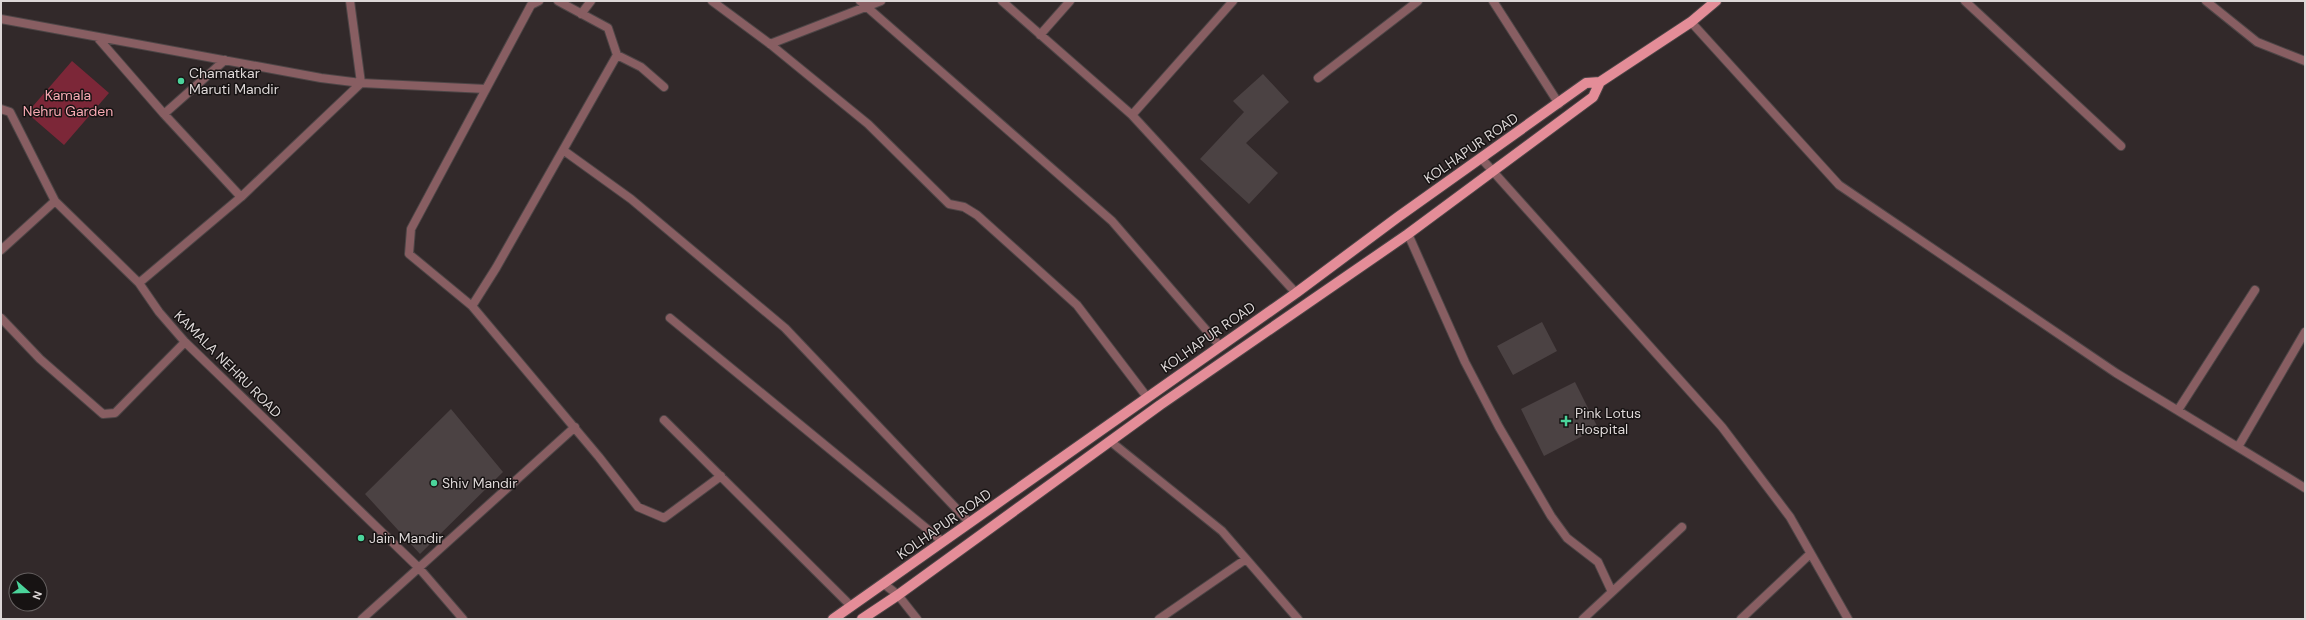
<svg xmlns="http://www.w3.org/2000/svg" width="2306" height="620" font-family="'DM Sans',sans-serif">
<style>
.green{fill:#7c2738}
.building{fill:#4b4243}
.lines{fill:none;stroke-linecap:round;stroke-linejoin:round}
.minor-casing{stroke:#4d4546;stroke-width:10}
.primary-casing{stroke:#4d4546;stroke-width:12}
.minor{stroke:#885e62;stroke-width:8}
.primary{stroke:#e48d98;stroke-width:10}
.poi-dot{fill:#4bd49b;stroke:#171313;stroke-width:1.5}
.labels{text-anchor:middle;dominant-baseline:central;stroke-width:3;stroke-linejoin:round;paint-order:stroke}
.poi-label{font-size:14px;fill:#ddd7d7;stroke:#171313;text-anchor:start}
.park-label{font-size:14px;fill:#f7a9b2;stroke:#171313}
.street-label{font-size:14px;fill:#ddd7d7;stroke:#171313}
</style>
<rect width="100%" height="100%" fill="#32292a"/>
<path class="green" d="M72,61L109,93L64,145L27,113Z"/>
<path class="building" d="M1263,74L1289,102L1246,143L1278,173L1249,204L1200,159L1244,112L1233,101Z
M1542,322L1557,351L1513,375L1497,346Z
M1575,382L1598,428L1544,456L1521,409Z
M451,409L503,472L420,554L365,494Z"/>
<g class="lines">
<g class="minor-casing">
<path id="minor" d="M539,1L531,5L411,229L409,254L472,306L496,268L617,55L608,28L558,1
M712,1L770,44L868,124L949,204L964,207L977,215L1077,305L1147,397
M860,1L1112,221L1220,346
M1002,1L1132,115L1296,293
M1493,1L1559,104
M1965,1L2121,146
M2206,1L2257,42L2305,61
M581,14L591,1
M1,19L321,78L361,83L486,89
M1691,22L1839,185L2116,373L2305,488
M1040,35L1070,1
M97,37L164,114
M770,44L881,1
M617,55L641,67L664,87
M225,60L164,114L241,197
M1318,78L1418,1
M1,109L10,112L55,201L139,283L159,312L185,342L419,568L463,619
M1132,115L1233,1
M563,150L631,199L785,328L970,523
M1481,158L1722,427L1790,517L1848,619
M1408,234L1465,362L1499,427L1551,516L1567,538L1598,562L1612,592
M1,250L55,201
M139,283L241,197L361,83L350,1
M472,306L599,457L638,507L664,518L721,476
M1,318L40,359L103,414L115,413L185,342
M670,318L943,542
M2178,410L2255,290
M664,420L851,606
M1110,441L1222,531L1298,619
M2238,447L2305,332
M884,584L898,595L917,619
M362,619L575,427
M1159,619L1246,559
M1583,619L1682,527
M1741,619L1810,554"/>
</g>
<g class="primary-casing">
<path id="primary" d="M833,619L1296,293L1398,217L1586,83L1600,82L1691,22L1716,1
M862,619L898,595L1160,405L1408,234L1593,97L1600,82"/>
</g>
<use href="#minor" class="minor"/>
<use href="#primary" class="primary"/>
</g>
<g class="poi-dot">
<circle cx="181" cy="81" r="4"/>
<path d="M1564 415h4v4h4v4h-4v4h-4v-4h-4v-4h4z"/>
<circle cx="434" cy="483" r="4"/>
<circle cx="361" cy="538" r="4"/>
</g>
<g class="labels">
<g class="poi-label">
<text x="189" y="73">Chamatkar<tspan x="189" dy="16">Maruti Mandir</tspan></text>
<text x="1575" y="413">Pink Lotus<tspan x="1575" dy="16">Hospital</tspan></text>
<text x="442" y="483">Shiv Mandir</text>
<text x="369" y="538">Jain Mandir</text>
</g>
<g class="park-label">
<text x="68" y="95">Kamala<tspan x="68" dy="16">Nehru Garden</tspan></text>
</g>
<g class="street-label">
<text transform="translate(1471 148) rotate(-35)">KOLHAPUR ROAD</text>
<text transform="translate(1208 337) rotate(-35)">KOLHAPUR ROAD</text>
<text transform="translate(228 364) rotate(45)">KAMALA NEHRU ROAD</text>
<text transform="translate(944 524) rotate(-35)">KOLHAPUR ROAD</text>
</g>
</g>
<rect width="2306" height="620" fill="none" stroke="#ddd7d7" stroke-width="4"/>
<g transform="translate(28 592) rotate(110)"><circle r="19" fill="#171313" stroke="#666161"/>
<path d="M0-3L7 15L0 10L-7 15Z" fill="#4bd49b"/>
<text y="-6" font-size="11" font-weight="bold" text-anchor="middle" fill="#ddd7d7">N</text>
</g>
</svg>
